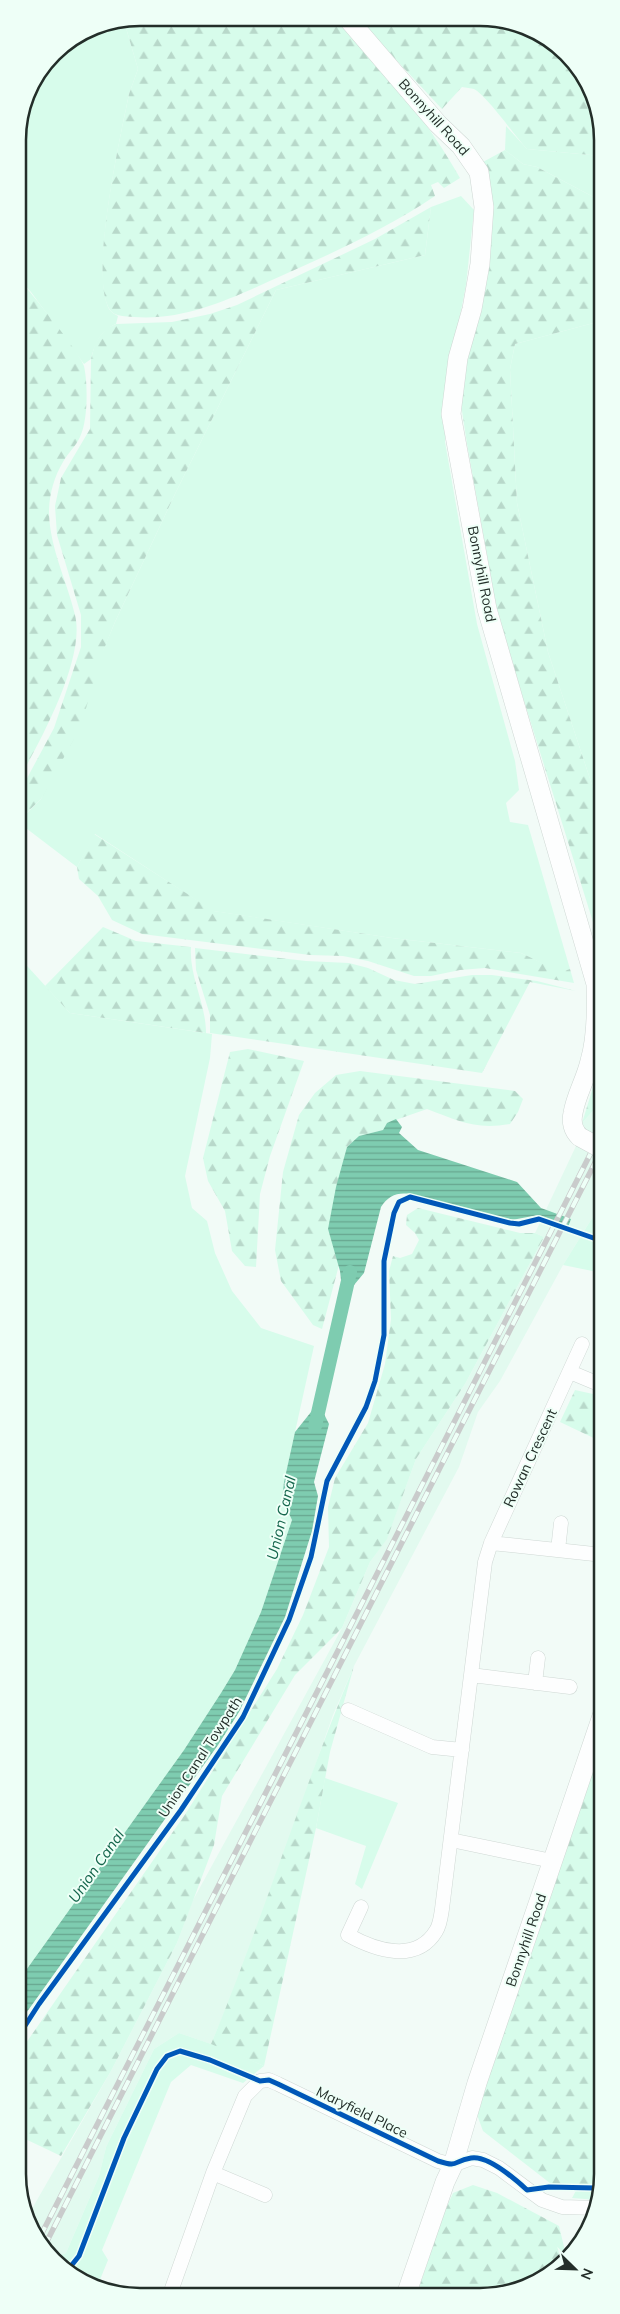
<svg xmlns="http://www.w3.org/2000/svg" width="620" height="2314" font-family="Mulish,sans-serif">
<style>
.built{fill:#e2faef}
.green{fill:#d7fceb}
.forest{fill:url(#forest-firs)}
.water{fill:url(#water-rules)}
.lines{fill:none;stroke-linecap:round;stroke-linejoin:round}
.canal{stroke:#7eccb0;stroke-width:14}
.street-casing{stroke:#cfd8d4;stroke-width:15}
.secondary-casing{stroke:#cfd8d4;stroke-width:20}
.street{stroke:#fdfefe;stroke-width:14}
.secondary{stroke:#fdfefe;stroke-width:19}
.rail-casing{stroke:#c9cbcb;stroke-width:5.5}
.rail{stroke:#eefff7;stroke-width:4;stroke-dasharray:11;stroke-linecap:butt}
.secondary-bridge-casing{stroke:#cfd8d4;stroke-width:20;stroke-linecap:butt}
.secondary-bridge{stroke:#fdfefe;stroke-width:19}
.cycleway-casing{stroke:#eefff7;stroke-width:8}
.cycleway{stroke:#0057b8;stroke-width:5}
.labels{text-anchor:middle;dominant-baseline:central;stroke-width:4;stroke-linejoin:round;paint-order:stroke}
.street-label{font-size:14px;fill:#232e29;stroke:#eefff7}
.water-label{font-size:15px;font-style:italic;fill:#14664c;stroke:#eefff7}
.rim{fill:none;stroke:#232e29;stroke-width:2.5}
</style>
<defs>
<pattern id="forest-firs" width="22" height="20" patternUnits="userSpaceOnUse" patternTransform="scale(1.25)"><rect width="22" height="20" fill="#d7fceb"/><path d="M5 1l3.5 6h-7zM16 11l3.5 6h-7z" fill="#b8d8ca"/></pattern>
<pattern id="water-rules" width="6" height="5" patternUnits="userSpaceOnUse" patternTransform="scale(1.25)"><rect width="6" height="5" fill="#7eccb0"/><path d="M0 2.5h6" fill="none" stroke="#67a68f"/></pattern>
</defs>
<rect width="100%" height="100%" fill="#f2fbf7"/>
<path class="built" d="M602,1101V1202L563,1265L500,1381L478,1412L459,1467L354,1666L333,1715L247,1958L211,2044L179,2033L154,2049L106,2147L99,2176L66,2253L60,2255L49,2251L48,2254L29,2214L111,2071L177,1943L192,1902L342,1628L370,1562L387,1538L416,1459L465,1384L544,1237L535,1233L576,1146L587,1133L582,1123Z"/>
<path class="green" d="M124,21L138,69L129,94C120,138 90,272 109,309C111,312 114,314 118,316L116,324C100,331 95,343 91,359L84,364L31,292L18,278V132L27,93L54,53L93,27Z
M540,33L572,59L586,89Z
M506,126L527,149L601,156V201L537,167L523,164L505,150Z
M461,196L474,210L466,285L445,392V442L477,624L515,761L519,790L506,803L510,822L528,825L570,969L561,973L521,953L392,938L213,911L95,834L77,867L18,822L41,799L115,622L175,494L276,290L425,255L431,207Z
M601,321L602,815L548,652L517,503L510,369L515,344Z
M18,956L70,1013L212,1034L210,1058L185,1176L192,1208L207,1221L215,1253L232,1291L261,1328L314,1346L284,1482L282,1499L292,1520L261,1612L235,1670L221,1693L184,1750L19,1980Z
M602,1202V1273L563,1265Z
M325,1778L398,1803L362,1889L355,1884L366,1846L316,1828Z
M179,2033L223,2048L264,2066L243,2083L191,2065L171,2082L102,2250L108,2260L97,2287L78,2280L48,2254L49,2251L60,2255L66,2253L99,2176L106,2147L154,2049Z
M602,2179L598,2200L572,2198L579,2185L599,2186Z"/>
<path class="forest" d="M140,18L338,19C360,49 386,75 410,104C429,127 445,152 460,178L444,188L438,182L431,185L435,196C386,229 335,252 281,276C234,297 187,321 134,317C126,316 115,317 110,310C88,279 121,134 129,94L138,69L124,21Z
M358,19L504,20L540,33L586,89L601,124V156L527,149C515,136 487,96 474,89C471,88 466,88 462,87L442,109Z
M505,150L523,164L537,167L601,201V321L515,344L510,369L517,503L548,652L602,815V951L520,688L496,605L467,444L461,404L483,162Z
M431,207L425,255L276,290L175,494L115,622L104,649L80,728L41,799L18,821V795L54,728L81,647V615L57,535L55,506L61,478L90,429L91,359L95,344L100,336L107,328L116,324L172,322L210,314L237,305L375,239Z
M18,278C29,290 81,354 84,366C88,384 88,421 80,437C76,446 68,453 63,462C54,477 49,495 49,513C50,549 67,581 75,615C86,659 39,743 18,781Z
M94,834L214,911L392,938L521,953L561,972L570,969L574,983L485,968L460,970L431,976H414L368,961L343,956L310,955L142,934L112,920L98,896L79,879L77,867Z
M103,927L136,941L191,947C189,977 206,1003 206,1033L70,1013L45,986Z
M195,948L306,961L349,963L368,968L394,980L415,984L472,975H492L537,981L576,991L530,982L482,1073L210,1033V1015L196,970Z
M248,1049L304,1061L270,1156L260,1194L256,1267L245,1266L232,1251L225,1211L208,1181L203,1158L230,1052Z
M602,1058V1101L582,1123Z
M360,1071L515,1091L523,1099L518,1112L510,1124C475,1130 459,1121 427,1109L387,1123L383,1130L359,1136L347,1147L328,1229L339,1265L322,1329L313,1325L281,1281L275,1250L283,1172L299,1115L315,1093L336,1075Z
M418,1208L520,1233H535L544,1237L465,1384L416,1459L387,1539L370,1562L342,1628L295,1675L222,1796L214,1845L177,1943L111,2071L61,2156L19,2136V2053L186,1813L277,1669L303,1615L329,1547L328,1507L335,1478L368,1423L385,1364L391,1319L389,1271L393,1256L400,1258L412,1254L419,1240L415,1233L406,1225L407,1215Z
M575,1390L602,1396V1442L560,1422Z
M354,1666L330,1752L316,1828L264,2066L211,2044C263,1919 302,1790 354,1666Z
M602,1745V2178L600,2183L555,2187L483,2131L476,2112Z
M473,2185L497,2193L559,2226L567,2259L541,2280L496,2295H417L440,2222L453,2193Z"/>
<path class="water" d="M396,1119L402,1127L399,1133L418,1150L517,1182L541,1208L571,1219L568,1227L538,1215L512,1220L410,1194C397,1192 388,1196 381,1207L364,1273L349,1291L342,1289L340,1271L328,1229L336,1187L347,1147L359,1136L383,1130L387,1123Z
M315,1407L321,1408L329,1424L314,1482L318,1496L312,1531L285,1617L239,1712L218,1745L19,2023V1980L184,1750L221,1693L235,1670L261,1612L292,1520L282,1499L284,1482L295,1432Z"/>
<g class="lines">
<path class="canal" d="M315,1426L350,1272"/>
<g class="street-casing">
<path id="street" d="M570,1372L594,1382
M491,1543L594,1554
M558,1550L561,1523
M471,1675L570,1687
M535,1683L538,1658
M348,1710L432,1747L462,1750
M451,1840L552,1861
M361,1907L348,1935C375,1950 416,1964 436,1931C440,1925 441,1916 442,1909L485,1562L491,1543L582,1344
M213,2173L265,2195
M170,2294L213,2173L245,2096L260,2081L269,2080L278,2084L438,2161L453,2165L472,2158L483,2160L499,2168L542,2200L562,2207L596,2208"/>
</g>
<g class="secondary-casing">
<path id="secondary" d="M348,19L438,124L461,146L479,172L484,207L480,264L472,309L458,358L451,414L487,609L596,984C597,1010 597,1037 590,1061C586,1079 576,1095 573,1113C571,1122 573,1131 580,1137
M406,2295L445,2182L453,2165L477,2083L602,1716"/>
</g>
<use href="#street" class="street"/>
<use href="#secondary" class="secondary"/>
<g class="rail-casing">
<path id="rail" d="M40,2237L602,1131
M44,2247L602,1149"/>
</g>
<use href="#rail" class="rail"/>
<g class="secondary-bridge-casing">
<path id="secondary-bridge" d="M580,1137L602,1149"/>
</g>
<use href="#secondary-bridge" class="secondary-bridge"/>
<g class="cycleway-casing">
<path id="cycleway" d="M19,2035L39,2004L181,1810L243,1717L289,1620L311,1557L327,1481L366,1407L375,1381L384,1335V1261L394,1213L399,1202L410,1197L510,1223L519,1224L539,1219L602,1241
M65,2269L71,2266L79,2256L124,2138L157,2069L167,2056L180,2051L210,2060L260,2081L269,2080L278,2084L438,2161C460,2168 452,2161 471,2158C488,2155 515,2179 527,2190L549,2187L596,2188L602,2165"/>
</g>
<use href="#cycleway" class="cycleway"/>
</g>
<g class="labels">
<g class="street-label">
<text transform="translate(434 117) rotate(48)">Bonnyhill Road</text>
<text transform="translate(482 574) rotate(79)">Bonnyhill Road</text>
<text transform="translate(530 1458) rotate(-65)">Rowan Crescent</text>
<text transform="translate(200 1757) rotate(-57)">Union Canal Towpath</text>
<text transform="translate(526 1940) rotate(-71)">Bonnyhill Road</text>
<text transform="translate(362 2112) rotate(26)">Maryfield Place</text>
</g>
<g class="water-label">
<text transform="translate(281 1518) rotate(-77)">Union Canal</text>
<text transform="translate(96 1866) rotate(-55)">Union Canal</text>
</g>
</g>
<path d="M0 0H620V2314H0ZM140 26H480A114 114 0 0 1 594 140V2174A114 114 0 0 1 480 2288H140A114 114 0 0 1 26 2174V140A114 114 0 0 1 140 26Z" fill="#eefff7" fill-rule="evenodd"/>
<path class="rim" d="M140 26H480A114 114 0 0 1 594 140V2174A114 114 0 0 1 480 2288H140A114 114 0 0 1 26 2174V140A114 114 0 0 1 140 26Z"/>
<g transform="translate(575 2269) rotate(113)" stroke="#eefff7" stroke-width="4" paint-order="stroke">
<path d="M0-4L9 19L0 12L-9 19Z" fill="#232e29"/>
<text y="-8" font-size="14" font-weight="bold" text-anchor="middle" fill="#232e29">N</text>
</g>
</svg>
